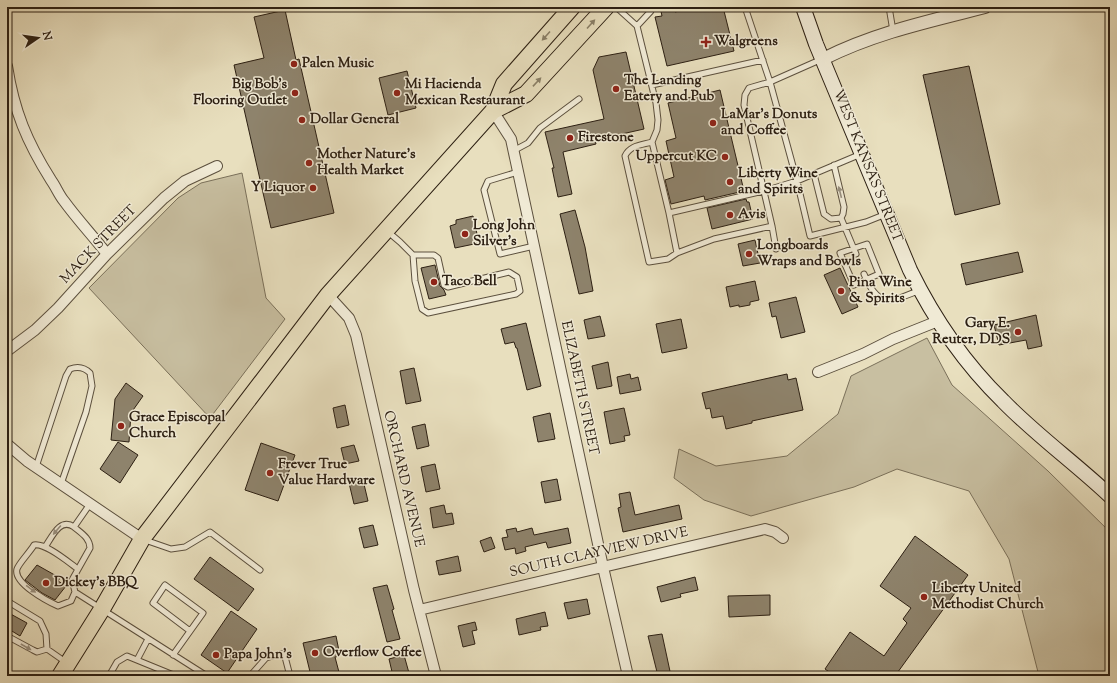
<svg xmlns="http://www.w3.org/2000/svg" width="1117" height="683" font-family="'Sorts Mill Goudy',serif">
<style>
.green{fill:#c8bfa1;stroke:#7a705a}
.building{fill:#8e836c;stroke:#2d2013}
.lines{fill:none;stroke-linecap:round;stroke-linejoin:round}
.service-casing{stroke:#5c503e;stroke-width:7}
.minor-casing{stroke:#5c503e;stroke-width:12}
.tertiary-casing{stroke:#5c503e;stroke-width:14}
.secondary-casing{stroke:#2d2013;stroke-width:16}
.trunk-casing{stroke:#2d2013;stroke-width:18}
.service{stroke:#f0ead5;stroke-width:5}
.minor{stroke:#f0ead5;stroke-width:10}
.tertiary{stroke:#f0ead5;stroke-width:12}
.secondary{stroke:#f0ead5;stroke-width:14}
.trunk{stroke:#e8dfbe;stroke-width:16}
.oneway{fill:#8a8068}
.oneway2{fill:#988f7e}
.poi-dot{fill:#8f2418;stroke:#f0ead5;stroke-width:1.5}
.labels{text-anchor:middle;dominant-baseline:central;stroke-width:3;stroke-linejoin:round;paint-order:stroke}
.poi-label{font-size:14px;font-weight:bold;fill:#2d2013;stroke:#f0ead5;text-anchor:start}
.street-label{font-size:14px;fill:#2d2013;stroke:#f0ead5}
</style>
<rect width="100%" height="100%" fill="#e8dfbe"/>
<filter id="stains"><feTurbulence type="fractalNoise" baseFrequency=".005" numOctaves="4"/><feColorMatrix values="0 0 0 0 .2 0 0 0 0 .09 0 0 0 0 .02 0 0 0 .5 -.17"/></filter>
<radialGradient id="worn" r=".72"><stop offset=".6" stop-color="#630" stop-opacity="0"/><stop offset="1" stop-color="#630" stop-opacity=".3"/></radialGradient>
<path class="green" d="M242,173L266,298L285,319L210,418L89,288L178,198L201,183Z
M927,338L952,385L1048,471L1110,532V676H1039L1009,559L969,491L897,469L854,487L751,516L704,500L674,478L679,449L716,466L787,456L838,414L851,376Z"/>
<path class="building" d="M660,7H674L675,12L696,7H723L734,51L667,66L655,17L662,16Z
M285,10L296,60L299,59L334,213L271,228L234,65L264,58L254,17Z
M626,52L644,129L595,140L596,144L563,152L572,194L558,197L552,168H554L545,132L604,119L593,70L599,57Z
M969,66L1000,204L955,215L923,75Z
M407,71L416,108L388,115L379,78Z
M720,90L744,191L705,200L704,196L671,204L665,180L674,177L666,141L676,138L668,103Z
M746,199L747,202H749L753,219L712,229L707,208Z
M575,210L585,247L593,291L579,294L569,251L560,214Z
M473,216L479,243L455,248L450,226L456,224V220Z
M755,240L760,263L743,266L738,244Z
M1018,252L1023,272L966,285L961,264Z
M435,265L440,286L444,290L446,295L429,299L421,268Z
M840,268L858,307L842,314L824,275Z
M755,281L759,300L750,302V305L739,307V305L730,307L726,287Z
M796,297L805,332L781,338L776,316L772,317L769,303Z
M1036,315L1042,346L1028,349L1026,340L999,345L994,325Z
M600,316L605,336L588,339L584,320Z
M681,319L687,348L662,353L656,324Z
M526,323L541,386L527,390L517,348H516L514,342L505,344L501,329Z
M608,362L612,386L597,389L592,366Z
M414,368L421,401L406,404L400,371Z
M630,374L631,379L638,377L641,390L620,394L617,377Z
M787,374L788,380L796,378L803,410L752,421V423L726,429L723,416L712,418L710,408L706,409L702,393Z
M126,383L143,396L131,413L129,442L111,440L115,399Z
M345,405L349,425L337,428L333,408Z
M624,408L630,435L624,436L625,441L610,444L604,412Z
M550,413L555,439L538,442L533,417Z
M425,424L429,446L417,449L412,427Z
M118,442L138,455L120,483L100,469Z
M261,443L295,455L278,501L245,490Z
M354,445L359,461L345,464L341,448Z
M435,464L440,489L426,492L421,467Z
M557,479L561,500L545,503L541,482Z
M363,480L368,501L354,504L349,483Z
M630,492L635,515L679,505L682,519L623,532L618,508L621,507L619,494Z
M444,505L446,514L452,513L454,524L433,528L430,508Z
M373,525L378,545L364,548L359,528Z
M516,528L517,532L532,528L534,535L568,528L571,543L548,548L546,542L525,547L526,551L516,554L515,548L505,550L502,538L508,537L506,530Z
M915,536L968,575L895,676H835L825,669L850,632L884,656L907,623L903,619L911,608L880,586Z
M491,537L495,548L484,552L480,541Z
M458,556L461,571L439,575L436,561Z
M210,557L254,589L238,611L194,579Z
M37,565L60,578L58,581L66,586L55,600L42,593L25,580Z
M695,577L698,590L680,594L681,597L661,602L657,587Z
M387,585L394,609L392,610L400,639L387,642L373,588Z
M770,595V615L729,617L728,596Z
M587,599L590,614L568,619L564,603Z
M231,611L257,629L227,673L201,655Z
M7,612L27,623L20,636L7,628Z
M545,612L548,626L540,627L541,630L519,635L516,619Z
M475,622L477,630L472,631L475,644L463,647L458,626Z
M662,634L671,676H658L648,636Z
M336,636L340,656L335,657L340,676H311L303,643Z
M404,655L409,673L393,676L389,659Z"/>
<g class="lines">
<g class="service-casing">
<path id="service" d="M616,7L637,26L656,103L658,120L657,130L652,142L669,213L764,191L797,181L861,154
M889,7L893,31
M637,26L651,11L652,7
M822,59L770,82L797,181L810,236L866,222L886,214
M652,85L763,60
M652,142C642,145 630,145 625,156L649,262L668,259L677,253
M513,151L528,143L540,128L579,99
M834,165L844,207L843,214L841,218L856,254
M518,172L488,181L484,190L500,254L534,246
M814,174L824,214L831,219L841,218
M669,213L677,253L714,239L772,226L744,105L745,95L749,88L770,82L745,7
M772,226L776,249
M387,231L400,242L413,255L415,281L422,309L428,313L516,294L520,291L517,277L509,272L448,287L444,285L438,258L434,255H413
M867,244L879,274L854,285L840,253Z
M864,274C878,309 891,302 920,290
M36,467L66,376L70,369C78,366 84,367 90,373L92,386L86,412L61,484
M90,504L74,527C81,533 90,538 90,548L72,580L75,592L207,676
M145,540L171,549L185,547L210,532L260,570
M45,547C52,537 60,517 74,527
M75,592L71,601L58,606C47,601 13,583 17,569C19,563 30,552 34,545C46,543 68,562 78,569
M7,601L40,621L46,634L47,649
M7,636L33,650L37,652L47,649
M47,649L67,663
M173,655L203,613L165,585L153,603L190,631
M137,660L148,639
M109,676L117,662L127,656L176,676
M250,676L266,658L284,653L290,676"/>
</g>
<g class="minor-casing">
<path id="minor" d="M7,66C14,111 27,142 51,180C56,187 59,195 64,201C77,219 93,236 107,254
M493,111L511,139L603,567L628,676
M328,295L349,318L356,335L414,590L436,676
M7,351L35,330L58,308L107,254L164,198L185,181L217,166
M818,372L863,354L893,339L938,321
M7,444L27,461L142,539
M419,610L765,529L775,532L783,538"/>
</g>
<g class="tertiary-casing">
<path id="tertiary" d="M823,59C874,33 930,21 985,7"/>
</g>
<g class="secondary-casing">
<path id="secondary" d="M803,7L816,44L910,270C934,319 964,363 1003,401C1036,435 1075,463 1110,496"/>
</g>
<g class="trunk-casing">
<path id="trunk" d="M493,111L526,94L606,7
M60,676L102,609L142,539L328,295L493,111L504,84L572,7"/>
</g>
<use href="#service" class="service"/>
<use href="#minor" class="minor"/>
<use href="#tertiary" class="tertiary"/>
<use href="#secondary" class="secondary"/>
<use href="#trunk" class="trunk"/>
</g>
<defs><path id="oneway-solid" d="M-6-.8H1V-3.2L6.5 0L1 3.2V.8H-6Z"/></defs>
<g class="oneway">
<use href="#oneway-solid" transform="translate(591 24) rotate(-48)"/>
<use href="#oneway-solid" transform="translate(546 36) rotate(132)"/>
<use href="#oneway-solid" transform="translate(537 82) rotate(-47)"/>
</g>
<g class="oneway2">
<use href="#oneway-solid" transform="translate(840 192) rotate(-104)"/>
<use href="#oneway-solid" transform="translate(57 530) rotate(130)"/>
<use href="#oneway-solid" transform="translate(31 589) rotate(36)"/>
<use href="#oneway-solid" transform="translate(26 647) rotate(30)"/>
</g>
<g class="poi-dot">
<path d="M704 36h4v4h4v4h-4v4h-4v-4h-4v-4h4z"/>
<circle cx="294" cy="64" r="4"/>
<circle cx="616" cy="89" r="4"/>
<circle cx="295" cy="93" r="4"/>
<circle cx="397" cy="93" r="4"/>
<circle cx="302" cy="120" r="4"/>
<circle cx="713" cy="123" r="4"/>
<circle cx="570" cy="138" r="4"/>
<circle cx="725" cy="157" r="4"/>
<circle cx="309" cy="163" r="4"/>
<circle cx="730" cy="182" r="4"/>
<circle cx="313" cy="188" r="4"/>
<circle cx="730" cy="215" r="4"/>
<circle cx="465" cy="234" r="4"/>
<circle cx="749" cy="254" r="4"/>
<circle cx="434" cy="282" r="4"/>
<circle cx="841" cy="291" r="4"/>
<circle cx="1018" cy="332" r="4"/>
<circle cx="121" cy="426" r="4"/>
<circle cx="270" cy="473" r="4"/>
<circle cx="46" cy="583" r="4"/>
<circle cx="924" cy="597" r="4"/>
<circle cx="315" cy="653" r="4"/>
<circle cx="216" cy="655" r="4"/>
</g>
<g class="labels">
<g class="poi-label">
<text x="714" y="42">Walgreens</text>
<text x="302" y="64">Palen Music</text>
<text x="624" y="81">The Landing<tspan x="624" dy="16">Eatery and Pub</tspan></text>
<text x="287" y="85" text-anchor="end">Big Bob's<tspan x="287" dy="16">Flooring Outlet</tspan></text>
<text x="405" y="85">Mi Hacienda<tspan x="405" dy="16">Mexican Restaurant</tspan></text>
<text x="721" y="115">LaMar's Donuts<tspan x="721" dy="16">and Coffee</tspan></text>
<text x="310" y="120">Dollar General</text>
<text x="578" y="138">Firestone</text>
<text x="317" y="155">Mother Nature's<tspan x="317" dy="16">Health Market</tspan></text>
<text x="717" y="157" text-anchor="end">Uppercut KC</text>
<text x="738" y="174">Liberty Wine<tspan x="738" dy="16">and Spirits</tspan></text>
<text x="305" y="188" text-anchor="end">Y Liquor</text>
<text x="738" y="215">Avis</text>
<text x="473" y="226">Long John<tspan x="473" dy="16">Silver's</tspan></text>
<text x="757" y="246">Longboards<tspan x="757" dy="16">Wraps and Bowls</tspan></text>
<text x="442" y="282">Taco Bell</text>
<text x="849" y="283">Pina Wine<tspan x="849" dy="16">&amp; Spirits</tspan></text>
<text x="1010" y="324" text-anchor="end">Gary E.<tspan x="1010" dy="16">Reuter, DDS</tspan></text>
<text x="129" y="418">Grace Episcopal<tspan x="129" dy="16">Church</tspan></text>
<text x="278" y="465">Frever True<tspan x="278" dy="16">Value Hardware</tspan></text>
<text x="54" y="583">Dickey's BBQ</text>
<text x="932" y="589">Liberty United<tspan x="932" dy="16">Methodist Church</tspan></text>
<text x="323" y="653">Overflow Coffee</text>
<text x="224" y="655">Papa John's</text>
</g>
<g class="street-label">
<text transform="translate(867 166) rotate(68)">WEST KANSAS STREET</text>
<text transform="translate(99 245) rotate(-46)">MACK STREET</text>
<text transform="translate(579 388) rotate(78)">ELIZABETH STREET</text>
<text transform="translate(403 479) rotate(77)">ORCHARD AVENUE</text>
<text transform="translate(599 553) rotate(-13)">SOUTH CLAYVIEW DRIVE</text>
</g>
</g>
<rect width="1117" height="683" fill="none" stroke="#e8dfbe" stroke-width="24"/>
<rect x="8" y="8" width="1101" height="667" fill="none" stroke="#2d2013" stroke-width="2"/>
<rect x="12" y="12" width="1093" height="659" fill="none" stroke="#2d2013"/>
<g transform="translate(38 38) rotate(77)" stroke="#f0ead5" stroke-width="3" paint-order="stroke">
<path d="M0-3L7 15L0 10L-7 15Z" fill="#2d2013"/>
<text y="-6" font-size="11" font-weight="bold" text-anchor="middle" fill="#2d2013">N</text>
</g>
<rect width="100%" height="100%" filter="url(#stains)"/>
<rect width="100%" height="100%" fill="url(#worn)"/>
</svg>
